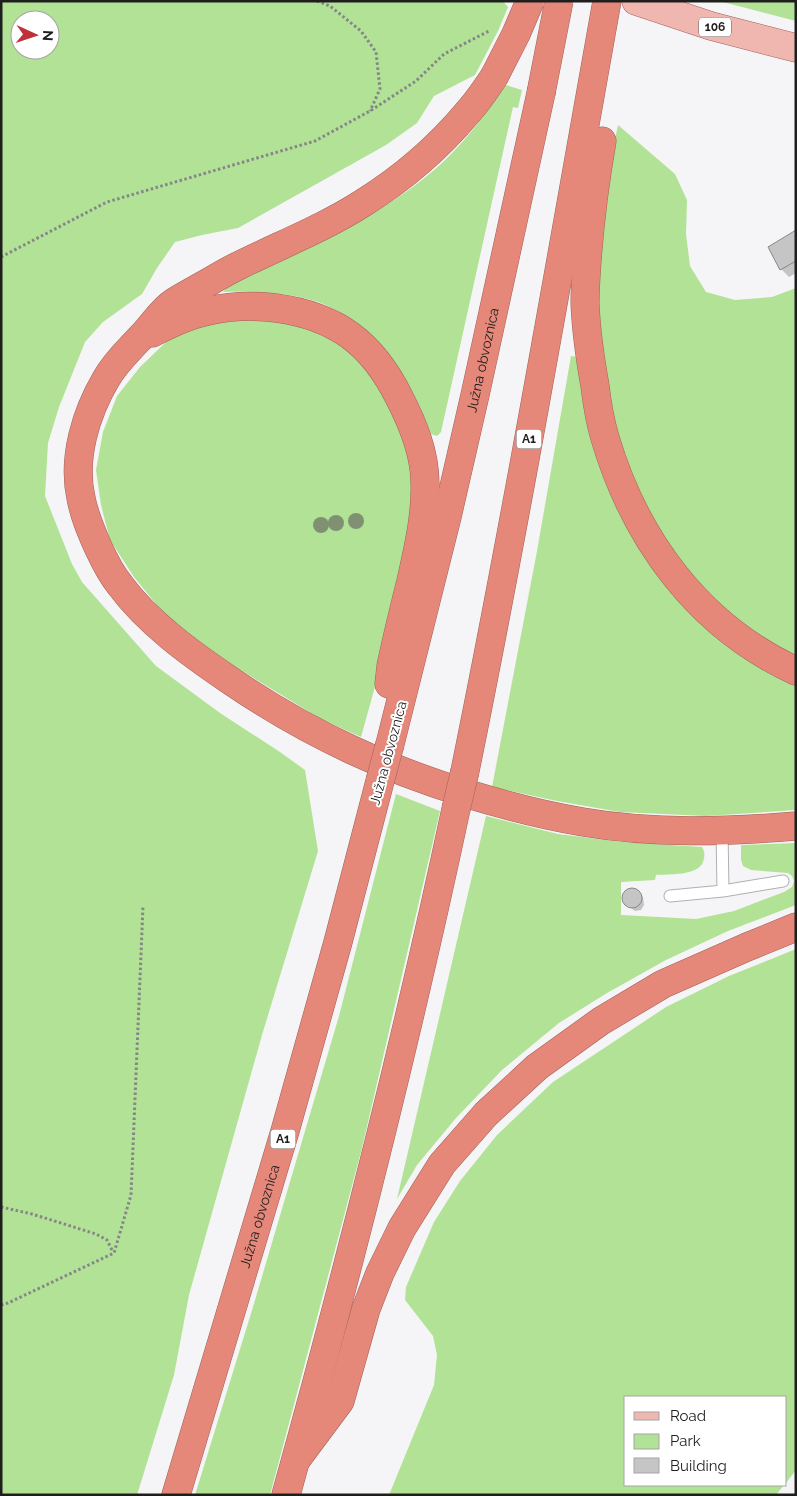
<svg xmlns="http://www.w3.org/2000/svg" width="797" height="1496" font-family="Raleway,sans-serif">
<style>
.green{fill:#b2e295;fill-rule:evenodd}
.shadow{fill:#0003}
.building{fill:#c6c5c6;stroke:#888789}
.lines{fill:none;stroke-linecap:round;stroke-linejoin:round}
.service-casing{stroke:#b0b0b2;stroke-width:13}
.primary-casing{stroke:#9f625a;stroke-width:29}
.motorway-casing{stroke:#9f625a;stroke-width:29}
.path{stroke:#868688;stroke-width:3;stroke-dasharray:2.5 2.5;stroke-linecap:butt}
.service{stroke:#fff;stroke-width:11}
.primary{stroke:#efb7af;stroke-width:28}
.motorway{stroke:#e58779;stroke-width:28}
.motorway-bridge-casing{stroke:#9f625a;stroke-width:29;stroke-linecap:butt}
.motorway-bridge{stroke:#e58779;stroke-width:28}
.tree{fill:#809173}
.labels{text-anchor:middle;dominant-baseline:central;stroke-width:4;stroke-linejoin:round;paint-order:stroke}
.shield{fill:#fff;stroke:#626262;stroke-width:1}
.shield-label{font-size:12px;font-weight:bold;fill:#1e1e1f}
.street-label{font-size:14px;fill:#1e1e1f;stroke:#fff}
</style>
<rect width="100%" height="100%" fill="#f5f5f7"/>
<path class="green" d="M1,1H503L508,7L498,31L475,75L434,96L417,123L386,145L238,228L202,235L175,242L157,268L142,294L103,322L85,342L59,407L48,443L45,496L72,564L82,582L156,666L220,713L280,752L305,770L318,851L262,1035L189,1295L174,1375L137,1495H1ZM20,20H50V50H20Z
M719,1H796V21Z
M506,85L522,90L518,108L513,107L441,432L437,436L431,434C412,380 377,325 321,303C290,292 255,291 223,292L231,283C304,250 381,218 441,164C465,142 488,111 506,85Z
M618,125L675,174L687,200L686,234L690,266L706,292L735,300L772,297L796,288V656L786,652L746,627L695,581L658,529L639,493L617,432L608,393L600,339L598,284L607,178Z
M222,317L288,320L335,338L374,373L410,448L413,503L393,622L361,737L321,719L221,658L190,635L160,609L134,577L110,540L101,505L96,470L103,432L117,396L140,367L166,342L193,327Z
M571,356L578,357L627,523L796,682V810L706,816L620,812L557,801L492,787L537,551Z
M396,794L440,811L362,1148L270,1495H195L253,1307L339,1016Z
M486,816L558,834L622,842L702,847C705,852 705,856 703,862C698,876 668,874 656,875L655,880L621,882V915L696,919L734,911L784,892L792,887L794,881L792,876L788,873L751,870L743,866L741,860V845L796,843V905L728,931L666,960L607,993L559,1023L502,1070L456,1118L417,1165L397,1199Z
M796,949V1470L786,1483V1397H626V1485H784L776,1495H389L434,1385L437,1355L433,1336L405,1300L406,1287L434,1222L460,1181L497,1135L553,1082L666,1007L729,976Z"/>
<path class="shadow" d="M796,231V273L789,277L781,269L769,248Z
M629,890H634L643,897L644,905L641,910L635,911L626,904L623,899L624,896Z"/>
<path class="building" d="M796,230V261L780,270L768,247Z
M622 898a10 10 0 1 1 20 0a10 10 0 1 1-20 0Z"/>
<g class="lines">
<g class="service-casing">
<path id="service" d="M722,830L723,891
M670,896L723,891L783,881"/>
</g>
<g class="primary-casing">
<path id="primary" d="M636,1L711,26L796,48"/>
</g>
<g class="motorway-casing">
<g id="motorway">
<path d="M494,77C486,89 478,101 468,112C438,148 403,178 363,203C324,228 280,245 238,266C225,272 213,280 200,287C191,292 182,297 174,302C160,311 151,328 139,339C127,352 115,363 106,379C86,413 72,458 81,498C84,515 91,531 98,547C104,560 111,574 120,585C148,623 191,654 231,681C269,707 309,730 352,750C421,782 508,809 583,822C653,834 725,832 796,826"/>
<path d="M602,141C595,181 590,220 587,261C586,275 585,289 585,303C586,330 590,358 595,386C597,403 600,421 605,438C635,539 698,626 796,671"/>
<path d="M152,333C170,324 188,315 208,311C231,306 253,305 276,308C336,316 372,343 399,397C413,424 425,453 425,483C426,516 418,549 411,581C404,609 397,637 391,666L389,684"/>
<path id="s1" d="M390,744L447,517L475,395L541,93"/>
<path d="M465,771C517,515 561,258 607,1"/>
<path d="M296,1460L340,1401L366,1309L380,1273L402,1228L442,1164L486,1114L537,1067L601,1021L663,984L747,947L796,927"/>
<path id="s2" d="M176,1495L285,1131L338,942L380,781"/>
<path d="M286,1495C349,1268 407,1039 456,809"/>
</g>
</g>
<path class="path" d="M317,1L330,6L361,31L376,52L380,89L370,111
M1,257L107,202L315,141L370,111L416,81L444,54L489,31
M1,1207L32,1214L96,1234L107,1240L113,1252
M1,1305L8,1303L114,1253L131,1195L143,906"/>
<use href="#service" class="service"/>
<use href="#primary" class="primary"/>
<use href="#motorway" class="motorway"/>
<g class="motorway-bridge-casing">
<path id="motorway-bridge" d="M494,77L516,34L530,1
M541,93L559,1
M380,781L390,744
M456,809L465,771"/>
</g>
<use href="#motorway-bridge" class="motorway-bridge"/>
</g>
<g class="tree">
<circle cx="356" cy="521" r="8"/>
<circle cx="336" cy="523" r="8"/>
<circle cx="321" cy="525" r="8"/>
</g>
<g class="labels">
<g class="shield">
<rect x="699" y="17.5" width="32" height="19" rx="4"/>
<rect x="516.5" y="429.5" width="25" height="19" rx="4"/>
<rect x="270.5" y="1129.5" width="25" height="19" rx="4"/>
</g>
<g class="shield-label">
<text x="715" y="27">106</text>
<text x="529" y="439">A1</text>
<text x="283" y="1139">A1</text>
</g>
<g class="street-label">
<text stroke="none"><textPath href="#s1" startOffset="395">Južna obvoznica</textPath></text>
<text transform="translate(388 753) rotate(-75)">Južna obvoznica</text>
<text stroke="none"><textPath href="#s2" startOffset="291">Južna obvoznica</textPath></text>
</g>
</g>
<rect width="797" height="1496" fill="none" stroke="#1e1e1f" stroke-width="5"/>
<rect x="624" y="1396" width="162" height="90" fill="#ffffff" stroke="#a5a5a5"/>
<rect x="634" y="1412" width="25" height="8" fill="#efb7af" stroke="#a5a5a5"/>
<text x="670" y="1421" font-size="15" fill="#1e1e1f">Road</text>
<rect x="634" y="1434" width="25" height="15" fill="#b2e295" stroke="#a5a5a5"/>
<text x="670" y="1446" font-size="15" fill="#1e1e1f">Park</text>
<rect x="634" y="1458" width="25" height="15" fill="#c6c5c6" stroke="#a5a5a5"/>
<text x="670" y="1471" font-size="15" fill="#1e1e1f">Building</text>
<g transform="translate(35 35) rotate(93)"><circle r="24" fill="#ffffff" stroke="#a5a5a5"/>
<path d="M0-4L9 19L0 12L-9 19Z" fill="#c03038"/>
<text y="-8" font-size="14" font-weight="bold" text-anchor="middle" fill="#1e1e1f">N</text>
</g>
</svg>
